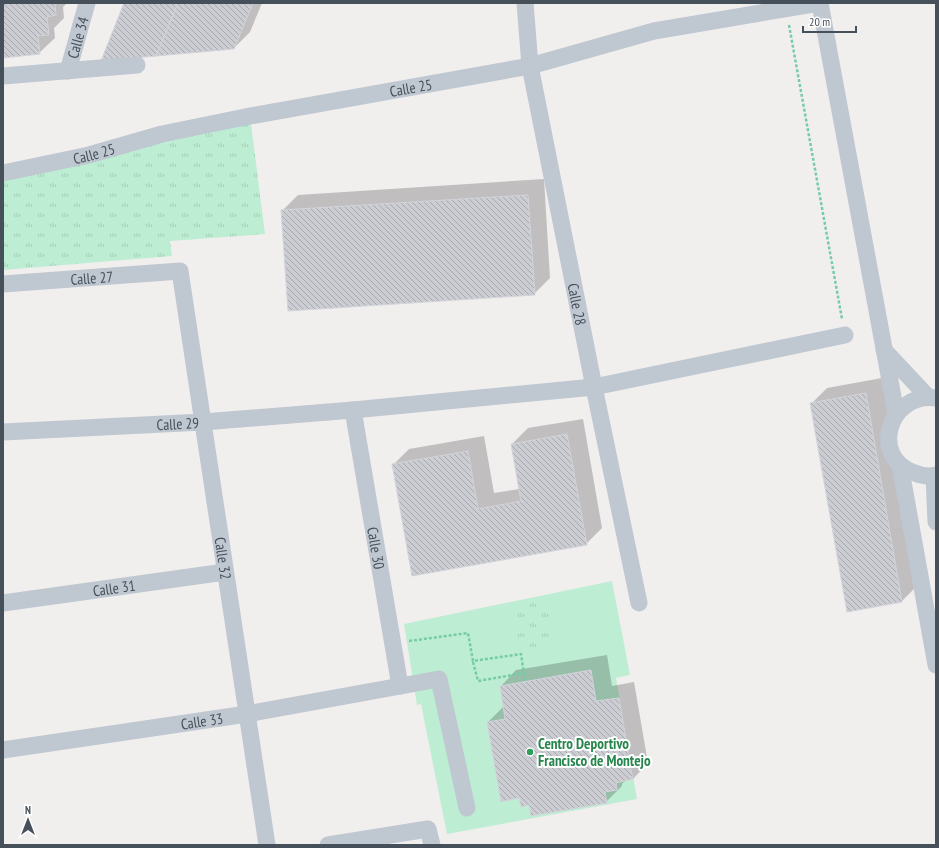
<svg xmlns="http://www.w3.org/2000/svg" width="939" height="848" font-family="'PT Sans Narrow',sans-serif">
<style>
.grass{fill:#bdeed3}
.park{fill:url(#park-tufts)}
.shadow{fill:#0003}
.building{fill:url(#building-back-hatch);stroke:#d2d4da}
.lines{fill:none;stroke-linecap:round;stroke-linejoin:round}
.path{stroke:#75cca7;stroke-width:2.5;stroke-dasharray:3 2;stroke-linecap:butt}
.minor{stroke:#bfc7d0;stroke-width:17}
.leisure-dot{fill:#2e9e5b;stroke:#fff;stroke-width:1.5}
.labels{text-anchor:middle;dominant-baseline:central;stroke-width:4;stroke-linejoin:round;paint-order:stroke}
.street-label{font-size:15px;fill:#46505b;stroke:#fff}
.leisure-label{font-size:15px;font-weight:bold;fill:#27864d;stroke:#fff;text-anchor:start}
</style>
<defs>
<pattern id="park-tufts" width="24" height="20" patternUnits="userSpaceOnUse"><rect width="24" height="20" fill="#bdeed3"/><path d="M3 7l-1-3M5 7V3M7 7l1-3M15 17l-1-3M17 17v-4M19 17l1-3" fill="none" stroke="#a4ceb7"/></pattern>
<pattern id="building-back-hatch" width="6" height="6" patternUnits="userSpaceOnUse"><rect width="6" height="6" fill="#cbcdd3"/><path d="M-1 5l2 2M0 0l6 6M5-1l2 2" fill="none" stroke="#a7a9ae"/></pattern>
</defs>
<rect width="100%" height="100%" fill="#f1eeee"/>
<path class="grass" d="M612,581L630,675L616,678L637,799L447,834L421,704L417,705L404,624Z"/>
<path class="park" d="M250,116L265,234L170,241L172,256L3,270V178Z
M546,599L554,646L520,651L512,605Z"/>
<path class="shadow" d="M3,3H67L63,7L64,18L54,28L55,38L39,53L3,57Z
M125,3H262L250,32L234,48Z
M544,179L550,278L534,294L282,211L298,195Z
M882,378L918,585L902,601L848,611L812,403L827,388Z
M583,419L602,528L586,544L413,575L393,465L409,449L484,436L494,493L520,489L512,444L528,428Z
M607,655L612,686L634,682L648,763L633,779L626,780L622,784V786L606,802L530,804L520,797L488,722L504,706L501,686L516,670Z"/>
<path class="building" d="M3,3H55L56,15L47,17L49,35L38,36L40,54L3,58Z
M124,3H178L156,56L101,61Z
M178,3H253L234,49L156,56Z
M528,195L535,295L288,311L281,210Z
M866,393L902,602L847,612L810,403Z
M567,434L587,545L412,576L392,464L468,451L478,509L521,501L511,444Z
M591,670L596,701L619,698L633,779L616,783L617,790L605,792L607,803L531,816L529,805L521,807L519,798L501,802L487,722L505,719L500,686Z"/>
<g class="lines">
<path class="path" d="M789,25L842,319
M409,641L468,633L473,661L521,654L525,681
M473,662L478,681L524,673"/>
<g class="minor">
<path id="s1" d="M525,3L530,66L594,387L639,603"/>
<path d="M820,3L896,413"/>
<path id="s2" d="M68,71L87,3"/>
<path d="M3,76L137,65"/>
<path id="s3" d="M3,173L89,155L162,134L250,116L530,66L654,31L819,3"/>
<path id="s4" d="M3,284L180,271L267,845"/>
<path d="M884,350L928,397"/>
<path d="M936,398C888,392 869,458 915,473C922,476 929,477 936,475"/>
<path id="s5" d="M353,410L400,686"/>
<path id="s6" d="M3,432L203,422L353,410L594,387L845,335"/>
<path d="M900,465L936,665"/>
<path d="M934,476L936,522"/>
<path id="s7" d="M3,603L225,572"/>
<path id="s8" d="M3,750L247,714L439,679L467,808"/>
<path d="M328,845L428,829L432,845"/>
</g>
</g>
<circle class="leisure-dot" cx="530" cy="752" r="4"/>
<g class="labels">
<g class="street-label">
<text stroke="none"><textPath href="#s2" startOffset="35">Calle 34</textPath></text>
<text stroke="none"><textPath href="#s3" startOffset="417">Calle 25</textPath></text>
<text stroke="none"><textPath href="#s3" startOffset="93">Calle 25</textPath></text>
<text stroke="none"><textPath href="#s4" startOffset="89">Calle 27</textPath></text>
<text stroke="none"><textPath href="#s1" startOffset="306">Calle 28</textPath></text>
<text stroke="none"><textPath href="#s6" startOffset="175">Calle 29</textPath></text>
<text stroke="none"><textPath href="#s5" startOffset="140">Calle 30</textPath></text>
<text stroke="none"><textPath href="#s4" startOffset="468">Calle 32</textPath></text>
<text stroke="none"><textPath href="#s7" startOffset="112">Calle 31</textPath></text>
<text stroke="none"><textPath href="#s8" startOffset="201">Calle 33</textPath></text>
</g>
<g class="leisure-label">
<text x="538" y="743">Centro Deportivo<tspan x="538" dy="17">Francisco de Montejo</tspan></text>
</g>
</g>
<rect width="939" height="848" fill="none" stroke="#46505b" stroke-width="8"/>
<g transform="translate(28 820)" stroke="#ffffff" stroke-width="3" paint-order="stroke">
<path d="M0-3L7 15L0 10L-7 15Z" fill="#46505b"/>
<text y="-6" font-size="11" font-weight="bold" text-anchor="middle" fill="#46505b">N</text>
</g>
<path d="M803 26v6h53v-6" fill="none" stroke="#46505b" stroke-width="2"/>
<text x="809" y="26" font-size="12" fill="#46505b" stroke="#ffffff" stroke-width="3" paint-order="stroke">20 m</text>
</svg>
